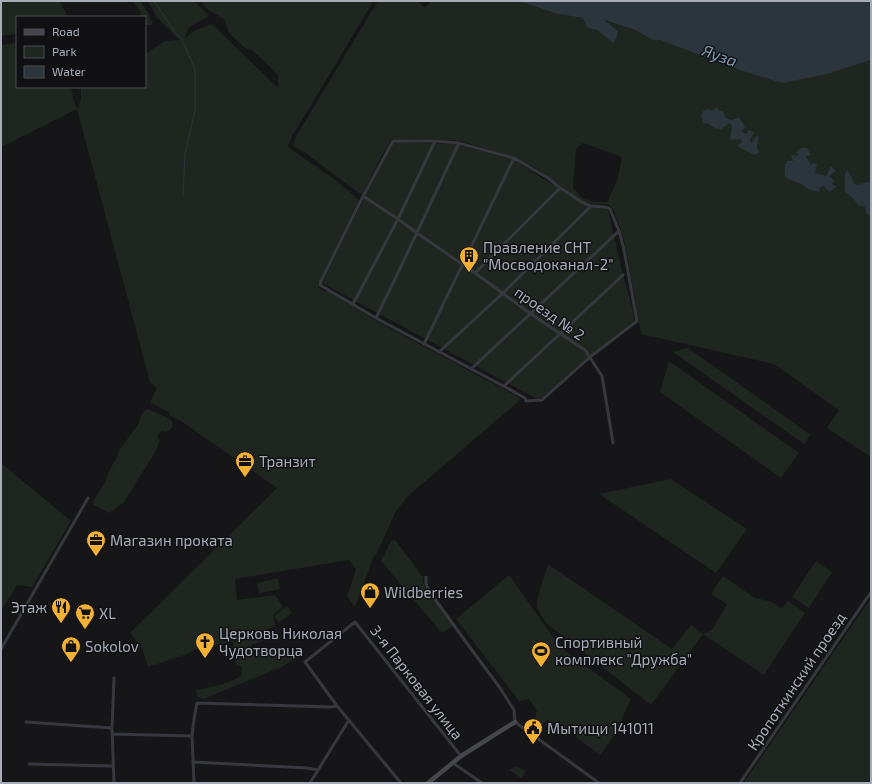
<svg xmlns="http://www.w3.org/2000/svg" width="872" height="784" font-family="'Exo 2',sans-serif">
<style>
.green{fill:#1e261f;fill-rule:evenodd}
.water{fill:#2c353c}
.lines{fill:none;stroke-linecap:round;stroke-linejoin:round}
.stream{stroke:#2c353c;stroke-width:1}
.street{stroke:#37383d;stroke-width:3}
.secondary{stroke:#45474d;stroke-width:4.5}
.labels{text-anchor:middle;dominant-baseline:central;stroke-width:3;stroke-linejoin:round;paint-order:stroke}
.poi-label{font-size:15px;fill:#a8adb8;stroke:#111113;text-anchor:start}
.street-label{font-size:15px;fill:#a8adb8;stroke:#111113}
.water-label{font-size:16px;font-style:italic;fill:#7f9bb3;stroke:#111113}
</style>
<rect width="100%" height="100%" fill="#161618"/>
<path class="green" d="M1,1H55V2H60L68,17H17V34L1,36Z
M133,1H140L149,14L150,18L153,22L151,25H145V17H139L141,13Z
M148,1H194L209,16L188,28L185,38L196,30L212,24L278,88V75L261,58L251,50L246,49L229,33L224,19L208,10L200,1H372L371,5L310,107L292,136L288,147L334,179L357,198L358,201L321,278L318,285L319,288L324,291H328L373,319L520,398L519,401L408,496L396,511L376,555L374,556L355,607L347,596L356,570L349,560L235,579L237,600L275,595L283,607L273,615L275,626L240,640L197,649L184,655L148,667L142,648L130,633L277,488L181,421L169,415L170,413L150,402L157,388L150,382L77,109L1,147V45L17,43V87H71C73,96 73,102 78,109L81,98V87H145V54L165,41L179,40L167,27L157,18Z
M378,1H419L420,4L425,7L432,1H518L558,14L583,18L587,28L597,30L613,43L602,20L635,30L653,40H660L827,74L871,60V457L827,428L839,410L774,364L641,334L626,249L621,230L613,209L608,204H593L581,201L571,193L560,186L539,170L514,157L460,141L434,139H392L381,157L362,194L359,193L304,152L293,146L295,140L298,133ZM712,111H719L725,117L731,120L739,117L742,132L747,134L753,144L742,143L730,123L714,128L707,123L703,124L701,116ZM583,143L622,157L617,181L607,202H593L582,198L573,188L576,148ZM796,152L806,156L815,173L826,176L832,167L829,176L831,184L837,185L819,186V192L810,190L801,184L788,179L785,177V165L787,161H794L800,156Z
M394,142L453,144L513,159L561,190L565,191L580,203L593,208H605L608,210L622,271L630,299L635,320L593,353L542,398L537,399L322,283L362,202Z
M688,348L811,435L804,444L673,352Z
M669,361L799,453L781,478L660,392Z
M148,409L164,416L172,421L173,426L170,430L166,432L162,431L158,434V438L160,441L154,454L124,502L110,513L93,505V501L106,481L108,473L117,457L120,449L139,423C140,417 142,412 148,409Z
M1,463L71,521L32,587L17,585L1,611Z
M671,479L747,529L716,573L599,494Z
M395,540L423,577L422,581L428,592L453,626L442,633L381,561L391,541Z
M816,561L832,572L809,608L792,597Z
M548,564L672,649L691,625L703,634L712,630L727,604L711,594L723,576L755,598L773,602L782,609L788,601L805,613L764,675L703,634L651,705L546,623L537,608L538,596Z
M509,575L560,647L631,699L614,736L600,755L557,723L547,720L541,726L534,720L537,711L529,699L519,701L456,619Z
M278,578L280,589L259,593L257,583Z
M871,598V783H744L747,778Z
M287,606L292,613L279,623L274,616Z
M265,631V640L251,645L253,655L261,648L301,654L284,666L203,699L197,696L196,690C212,687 229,684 242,675V667L236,665L234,655L233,642L243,641Z
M516,766L526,771L521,778L509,770Z"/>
<path class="water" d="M518,1H871V60L827,74L782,83L743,71L660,40H653L635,30L604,20L618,31L616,39L613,43L597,30L587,28L583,18L558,14Z
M717,107L719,111H723L725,117L731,120L739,117L745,127L742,132L747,134L748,130L754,132L750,140L752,143L755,137L759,136L757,147L759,153L754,155L737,146L739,144L742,143L740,139L730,140L732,127L730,123L721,129L714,128L707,123L703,124L701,116L703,111L708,109L712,111Z
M801,148H807L811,155L806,156L811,165L813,163L817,164L815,173L826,176L831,166L836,171L829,176L834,180L832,184L837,186L830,192L824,186L820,187L819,192L810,190L801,184L788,179L785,177V165L787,161H793L791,155L799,156L796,152Z
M847,170L851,176L854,183L856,185L868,182H871V216L866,213L865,207L858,205L854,199L845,192V174Z"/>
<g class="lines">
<path class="stream" d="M154,1L177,35L181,38L184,44L195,69V110L185,154L183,196"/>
<path class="street" d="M393,141H435L458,143L514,158L548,178L560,188L570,194L581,202L591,206L606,207L610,209L619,231L624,250L637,321L590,357L542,400L526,401L525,398L507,388L376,318L320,285L321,281L360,202Z
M363,196L398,219L417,233L475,273L531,314L585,350L602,376L613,443
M475,273L560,188
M353,304L398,219L435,141
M376,318L406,256L458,145
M424,344L514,158
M439,352L503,293L591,206
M471,369L619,231
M504,386L623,275
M426,577V584L429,591L474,653L500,688L514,710L515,722L599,783
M1,649L88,498
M26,722L112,728
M112,734L192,736
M193,762L307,768L318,770
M453,763L482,783
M29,764L113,766
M114,783L112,728L114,678
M194,783L192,736L194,719L197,703L331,707L337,706
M310,783L349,720
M401,783L337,706L305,662L355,622L461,756
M740,783L871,592"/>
<path class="secondary" d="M428,783L461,756L515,722"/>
</g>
<defs>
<g id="building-pin" transform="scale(1)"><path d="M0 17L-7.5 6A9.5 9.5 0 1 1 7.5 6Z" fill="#f2b134" stroke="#111113"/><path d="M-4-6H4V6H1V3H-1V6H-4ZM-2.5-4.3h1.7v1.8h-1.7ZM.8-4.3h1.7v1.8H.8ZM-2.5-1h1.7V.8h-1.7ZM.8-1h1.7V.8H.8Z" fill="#111"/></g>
<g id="office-pin" transform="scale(1)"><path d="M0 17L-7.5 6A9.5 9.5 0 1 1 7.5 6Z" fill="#f2b134" stroke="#111113"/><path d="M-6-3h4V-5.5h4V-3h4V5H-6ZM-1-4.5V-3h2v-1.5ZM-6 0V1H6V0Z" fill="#111"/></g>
<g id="shop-pin" transform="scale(1)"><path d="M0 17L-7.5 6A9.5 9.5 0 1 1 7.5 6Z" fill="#f2b134" stroke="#111113"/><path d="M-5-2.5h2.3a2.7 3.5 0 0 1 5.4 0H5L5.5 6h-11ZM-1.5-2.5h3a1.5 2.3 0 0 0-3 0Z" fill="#111"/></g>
<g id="restaurant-pin" transform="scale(1)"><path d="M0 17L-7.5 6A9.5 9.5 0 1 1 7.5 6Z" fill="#f2b134" stroke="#111113"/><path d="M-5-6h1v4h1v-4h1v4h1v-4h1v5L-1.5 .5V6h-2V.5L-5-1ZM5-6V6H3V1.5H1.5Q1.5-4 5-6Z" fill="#111"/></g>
<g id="supermarket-pin" transform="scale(1)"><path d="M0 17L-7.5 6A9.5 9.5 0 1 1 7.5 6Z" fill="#f2b134" stroke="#111113"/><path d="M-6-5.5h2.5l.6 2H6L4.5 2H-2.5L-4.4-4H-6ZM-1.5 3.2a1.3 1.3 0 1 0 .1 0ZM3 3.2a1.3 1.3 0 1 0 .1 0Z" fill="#111"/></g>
<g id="church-pin" transform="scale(1)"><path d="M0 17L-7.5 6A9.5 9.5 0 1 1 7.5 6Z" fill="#f2b134" stroke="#111113"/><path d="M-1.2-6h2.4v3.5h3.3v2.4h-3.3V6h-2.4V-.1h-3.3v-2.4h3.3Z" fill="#111"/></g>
<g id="stadium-pin" transform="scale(1)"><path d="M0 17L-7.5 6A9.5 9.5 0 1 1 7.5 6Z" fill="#f2b134" stroke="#111113"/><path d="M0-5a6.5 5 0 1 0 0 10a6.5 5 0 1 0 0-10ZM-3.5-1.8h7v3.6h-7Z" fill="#111"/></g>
<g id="civic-pin" transform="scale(1)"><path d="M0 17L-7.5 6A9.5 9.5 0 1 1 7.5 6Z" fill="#f2b134" stroke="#111113"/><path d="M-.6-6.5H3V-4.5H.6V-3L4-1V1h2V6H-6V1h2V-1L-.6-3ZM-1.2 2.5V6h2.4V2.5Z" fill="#111"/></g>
</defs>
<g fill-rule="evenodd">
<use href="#building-pin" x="469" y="256"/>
<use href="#office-pin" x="245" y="461"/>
<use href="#office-pin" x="96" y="540"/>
<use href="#shop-pin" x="370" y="592"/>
<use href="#restaurant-pin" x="61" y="607"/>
<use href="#supermarket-pin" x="85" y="613"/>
<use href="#church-pin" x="205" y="642"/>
<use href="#shop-pin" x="71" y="646"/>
<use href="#stadium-pin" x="541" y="651"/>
<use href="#civic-pin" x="533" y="728"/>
</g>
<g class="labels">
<g class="poi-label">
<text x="483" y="247">Правление СНТ<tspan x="483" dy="17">"Мосводоканал-2"</tspan></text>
<text x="259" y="461">Транзит</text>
<text x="110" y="540">Магазин проката</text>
<text x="384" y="592">Wildberries</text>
<text x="47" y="607" text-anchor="end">Этаж</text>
<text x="99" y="613">XL</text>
<text x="219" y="633">Церковь Николая<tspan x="219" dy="17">Чудотворца</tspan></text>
<text x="555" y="642">Спортивный<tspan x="555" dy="17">комплекс "Дружба"</tspan></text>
<text x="85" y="646">Sokolov</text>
<text x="547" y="728">Мытищи 141011</text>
</g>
<g class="street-label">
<text transform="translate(550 313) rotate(35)">проезд № 2</text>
<text transform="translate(796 681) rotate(-56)">Кропоткинский проезд</text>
<text transform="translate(417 682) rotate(52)">3-я Парковая улица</text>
</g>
<g class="water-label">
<text transform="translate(720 55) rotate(20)">Яуза</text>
</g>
</g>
<rect width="872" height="784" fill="none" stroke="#a8adb8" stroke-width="4"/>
<rect x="16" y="16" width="130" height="72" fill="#111113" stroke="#4d4f55"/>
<rect x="24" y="29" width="20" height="6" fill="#45474d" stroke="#4d4f55"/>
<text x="52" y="36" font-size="12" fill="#a8adb8">Road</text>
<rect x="24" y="46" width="20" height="12" fill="#1e261f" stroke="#4d4f55"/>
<text x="52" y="56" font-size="12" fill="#a8adb8">Park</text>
<rect x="24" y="66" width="20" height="12" fill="#2c353c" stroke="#4d4f55"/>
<text x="52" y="76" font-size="12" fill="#a8adb8">Water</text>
</svg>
